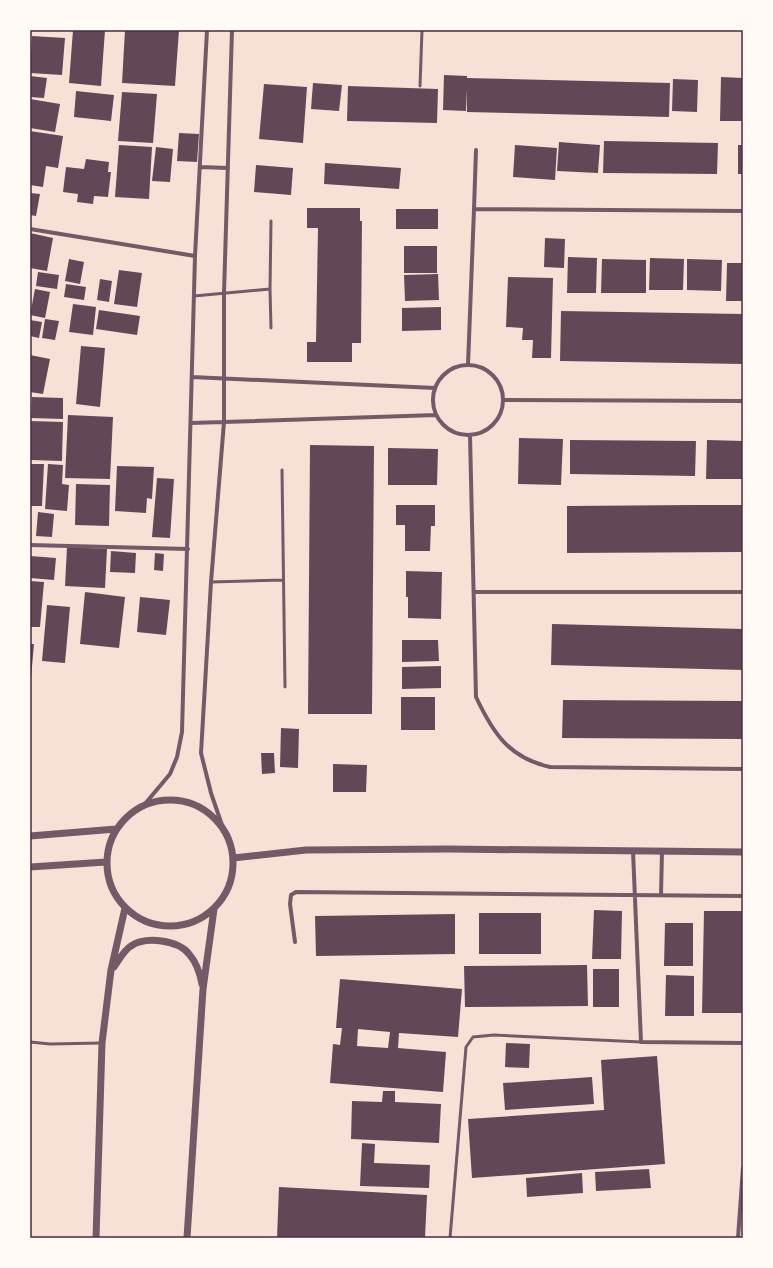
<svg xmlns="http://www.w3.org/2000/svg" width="773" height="1268" font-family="Poppins,sans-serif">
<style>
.building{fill:#644757;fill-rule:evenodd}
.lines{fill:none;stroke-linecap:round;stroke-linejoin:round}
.service{stroke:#755966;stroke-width:3}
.minor{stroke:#755966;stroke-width:4}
.tertiary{stroke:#755966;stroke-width:7}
.neatline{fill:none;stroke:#4a2c40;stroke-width:1.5}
</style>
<rect width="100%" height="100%" fill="#f7e1d7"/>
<path class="building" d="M73,30H105L101,86L69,83Z
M125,30H179L175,86L122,83Z
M32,36L65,38L62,75L30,73Z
M444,75L467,76V78L670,83L669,117L467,112V89L466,111L443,110Z
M30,76L47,78L44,98L30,97Z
M721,77L743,78V121H720Z
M673,79L698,80L697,112L672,111Z
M313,83L342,85L339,111L311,109Z
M264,84L307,87L303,143L259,139Z
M348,86L438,89L437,123L347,121Z
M76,91L114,95L111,121L74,117Z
M122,92L157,94L153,143L118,141Z
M30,99L60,104L55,132L30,128Z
M30,131L63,136L58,168L46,166L43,187L30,185Z
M179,133L199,134L197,162L177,161Z
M604,141L718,143L717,174L603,173Z
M559,142L600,145L598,173L557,171Z
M119,145L152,147L149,199L115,197Z
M515,145L557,148L555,180L513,177Z
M738,145H743V174H738Z
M156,147L173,149L170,182L152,181Z
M86,159L109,162L108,172H111L108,197L94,196L93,204L77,202L78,194L63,192L66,167L84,169Z
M325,163L401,168L399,189L324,184Z
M256,165L293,168L291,195L254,192Z
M30,193L40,194L36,216L30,215Z
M307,208H360V221H362L361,343H352V362H307V342H316L318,228H307Z
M396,209H438V229H396Z
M30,233L53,238L47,271L30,268Z
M545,238L565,239L564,268L544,267Z
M404,246H437V273H404Z
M568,257L597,258L596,293H567Z
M650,258L684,259L683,290H649Z
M69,259L84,262L80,284L65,281Z
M602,259L646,260V293H601Z
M687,259L722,260L721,291L687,290Z
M727,263H743V301H726Z
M119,270L142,273L137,307L114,304Z
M38,272L59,275L57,289L36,286Z
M438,274L439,300L405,301L404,275Z
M508,277L553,278L551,358H532L533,340H522L523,328L506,327Z
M100,279L112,281L109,302L97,300Z
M66,284L86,287L84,300L64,297Z
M35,289L50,292L45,318L30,315Z
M73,304L96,307L93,335L69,332Z
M441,307V330L402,331V308Z
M99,310L140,316L137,335L96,329Z
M561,311L743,314V364L560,361Z
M45,319L59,321L55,340L42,338Z
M30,320L42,322L39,338L30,336Z
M81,346L105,348L100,407L76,404Z
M30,355L50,359L43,394L30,392Z
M32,397L63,398V419L31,418Z
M68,415L113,417L110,479L65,478Z
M30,421L63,422L62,461L30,460Z
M519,438L563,439L561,485L518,484Z
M570,440L696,441L695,476L570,474Z
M707,440L743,441V479H706Z
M310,445L374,446L372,714H308Z
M388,448L438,449L437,485H388Z
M30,464H44L42,506H30Z
M48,464L63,465L62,484L69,485L67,511L45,509Z
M117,466L154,467L152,499L147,498L146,513L115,511Z
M157,478L174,479L170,538L152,537Z
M76,484L110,485L109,526L75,525Z
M396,505H435V526H431L430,551H405V525H396Z
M694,505H743V552L567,553V506Z
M38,512L54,514L52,537L36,536Z
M67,547L107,549L105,588L65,586Z
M111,551L136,553L135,573L110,572Z
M155,553L164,554L163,571L154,570Z
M30,556L56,558L54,580L30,578Z
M406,571L442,572L441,619L408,618V597H406Z
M30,581L44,582L40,627H30Z
M85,592L125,597L119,648L80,644Z
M140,597L170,600L166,635L137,632Z
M47,605L70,607L65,663L42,661Z
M552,624L743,629V670L551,665Z
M402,640H438L439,661L402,662Z
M30,644H34L31,678L30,677Z
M441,666V688L402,689V667Z
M401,697H435V730H401Z
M563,700L743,701V739L562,738Z
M281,728L299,729L298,768L280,767Z
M261,753H274L275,773L262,774Z
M333,764L367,765L366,792H333Z
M594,910L622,911L621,959H592Z
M704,911H743V1013H702Z
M479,913H541V954H479Z
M455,914V954L316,956L315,916Z
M665,923H693V966H664Z
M587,965L588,1006L465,1007L464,966Z
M593,969H619V1007H593Z
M666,975L694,976V1016H665Z
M340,979L462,989L458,1037L399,1033L398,1048L446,1052L443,1092L330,1083L333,1044L340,1045L342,1028H336ZM358,1029L390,1032L388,1048L357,1046Z
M506,1043L530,1044L529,1068L505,1067Z
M657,1056L665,1164L472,1178L468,1119L604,1110L601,1060Z
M592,1077L594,1104L505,1110L503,1083Z
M383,1091H395V1102L441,1104L439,1143L351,1139L352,1101L382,1102Z
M362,1143L375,1144L374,1163L430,1165L429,1188L360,1186Z
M649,1169L651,1188L596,1191L595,1172Z
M582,1173L583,1193L527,1197L526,1178Z
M279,1187L427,1195L425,1238H277Z"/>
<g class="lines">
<path class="service" d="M420,86L422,30
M270,289L271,328
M194,296L270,289L271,221
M282,470L285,687
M211,582L283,580
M30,1042L50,1044L102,1043
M450,1238L466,1047L473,1037L494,1035L641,1042"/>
<path class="minor" d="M200,167L228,168
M474,209L476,150
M30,229L195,256
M468,365L474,209L743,211
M433 400a35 35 0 1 1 70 0a35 35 0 1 1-70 0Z
M192,377L435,388
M503,400L743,401
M191,423L436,415
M470,435L476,697C493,733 509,758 550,767L743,769
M30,545L188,549
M474,592H743
M144,805L170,774L177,757L182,732L195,256L207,30
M224,831L211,793L201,753L211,582L224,422V293L232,30
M633,851L641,1042L743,1043
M661,895L662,851
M295,942L290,904L291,895L296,892L743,896
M738,1238L743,1168"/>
<path class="tertiary" d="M107 863a63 63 0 1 1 126 0a63 63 0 1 1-126 0Z
M30,836L116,829
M233,858L306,850L448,849L743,852
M30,867L106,862
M114,967C119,960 124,950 131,946C146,936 178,940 189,954C197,963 200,973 202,984
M96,1238L102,1043L111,970L125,908
M187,1238L203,989L214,909"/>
</g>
<rect width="773" height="1268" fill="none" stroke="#fffaf5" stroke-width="62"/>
<rect x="31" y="31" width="711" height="1206" class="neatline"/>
</svg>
